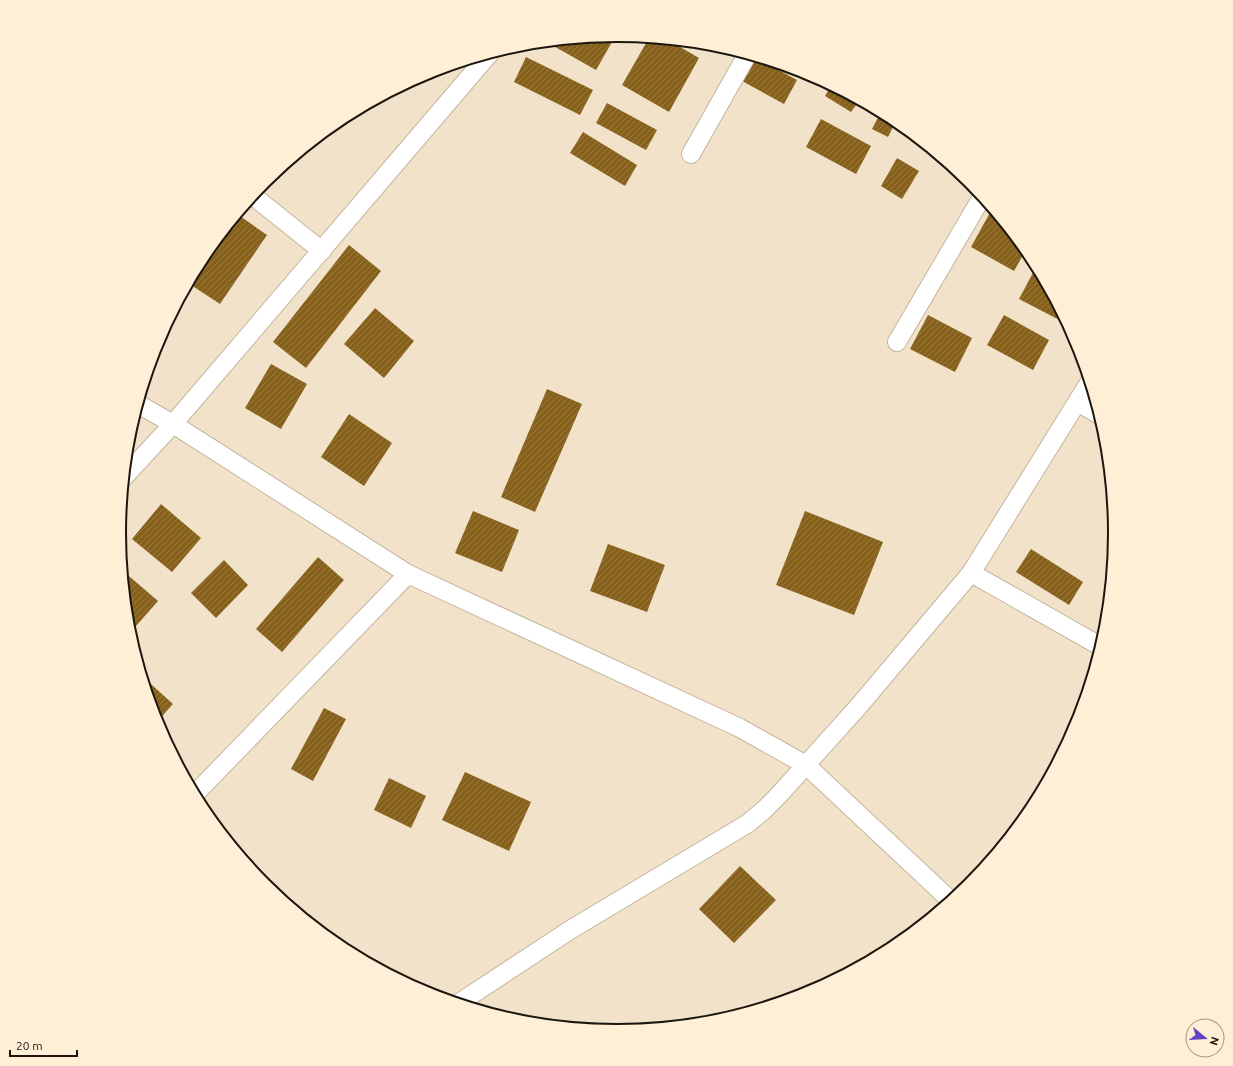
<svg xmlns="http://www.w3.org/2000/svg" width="1233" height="1066" font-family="Ubuntu,sans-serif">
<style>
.building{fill:url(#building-hatch)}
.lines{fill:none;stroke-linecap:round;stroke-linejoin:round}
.street-casing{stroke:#c4b69e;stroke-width:20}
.street{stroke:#fff;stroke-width:18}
.rim{fill:none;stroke:#1c170e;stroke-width:2}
</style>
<defs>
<pattern id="building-hatch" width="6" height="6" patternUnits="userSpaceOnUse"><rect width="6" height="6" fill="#87611a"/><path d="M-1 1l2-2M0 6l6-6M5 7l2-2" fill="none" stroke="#977b49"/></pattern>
</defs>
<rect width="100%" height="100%" fill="#f2e2ca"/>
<path class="building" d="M616,35L596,70L550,44L552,41Z
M649,38L668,40L699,58L669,112L622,85Z
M526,57L593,90L580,115L514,82Z
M754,57L797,80L784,104L742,81Z
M831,86L859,101L851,112L825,96Z
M607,103L657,130L646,150L596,123Z
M881,112L896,121L888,137L872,129Z
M821,119L871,146L856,174L806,147Z
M583,132L637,165L625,186L570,153Z
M897,158L919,171L902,199L881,186Z
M992,209L1026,250L1014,271L971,247Z
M237,214L267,235L220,304L188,283L197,267L212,245Z
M349,245L381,271L306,368L273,342Z
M1036,267L1067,324L1019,299Z
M375,308L414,341L384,378L344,344Z
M928,315L972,338L955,372L910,349Z
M1004,315L1049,340L1033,370L987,345Z
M271,364L307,384L281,429L245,408Z
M547,389L582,404L535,512L501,497Z
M349,414L392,443L364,486L321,457Z
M161,504L201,538L172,572L132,539Z
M473,511L519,530L502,572L455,553Z
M805,511L883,542L854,615L776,585Z
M608,544L665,565L647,612L590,591Z
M1031,549L1083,582L1069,605L1016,572Z
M318,557L344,580L282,652L256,629Z
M224,560L248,585L216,618L191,593Z
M122,570L158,601L129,634L128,630Z
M142,676L173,704L156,723Z
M324,708L346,719L313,781L291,769Z
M465,772L531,802L509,851L442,820Z
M389,778L426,796L411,828L374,810Z
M740,866L776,900L734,943L699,909Z"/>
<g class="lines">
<g class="street-casing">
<path id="street" d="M691,154L747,55
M252,195L322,251
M897,342L982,197
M1077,402L1098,414
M138,404L173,424L408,574L740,728L806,765L950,900
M124,477L173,424L490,53
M971,573L1100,646
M194,795L408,574
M459,1003L570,930L747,824L764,810L778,796L858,707L971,573L1089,383"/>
</g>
<use href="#street" class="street"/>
</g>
<path d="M0 0H1233V1066H0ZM126 533a491 491 0 1 1 982 0a491 491 0 1 1-982 0Z" fill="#ffefd7" fill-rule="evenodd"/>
<path class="rim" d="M126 533a491 491 0 1 1 982 0a491 491 0 1 1-982 0Z"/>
<g transform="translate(1205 1038) rotate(108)"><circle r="19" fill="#ffefd7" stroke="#a49987"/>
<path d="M0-3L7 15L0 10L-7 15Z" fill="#6346bf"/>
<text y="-6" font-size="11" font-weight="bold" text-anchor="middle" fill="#1c170e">N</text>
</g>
<path d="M10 1050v6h67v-6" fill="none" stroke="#1c170e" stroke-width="2"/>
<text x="16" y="1050" font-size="12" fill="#1c170e" stroke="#ffefd7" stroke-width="3" paint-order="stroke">20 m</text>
</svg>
